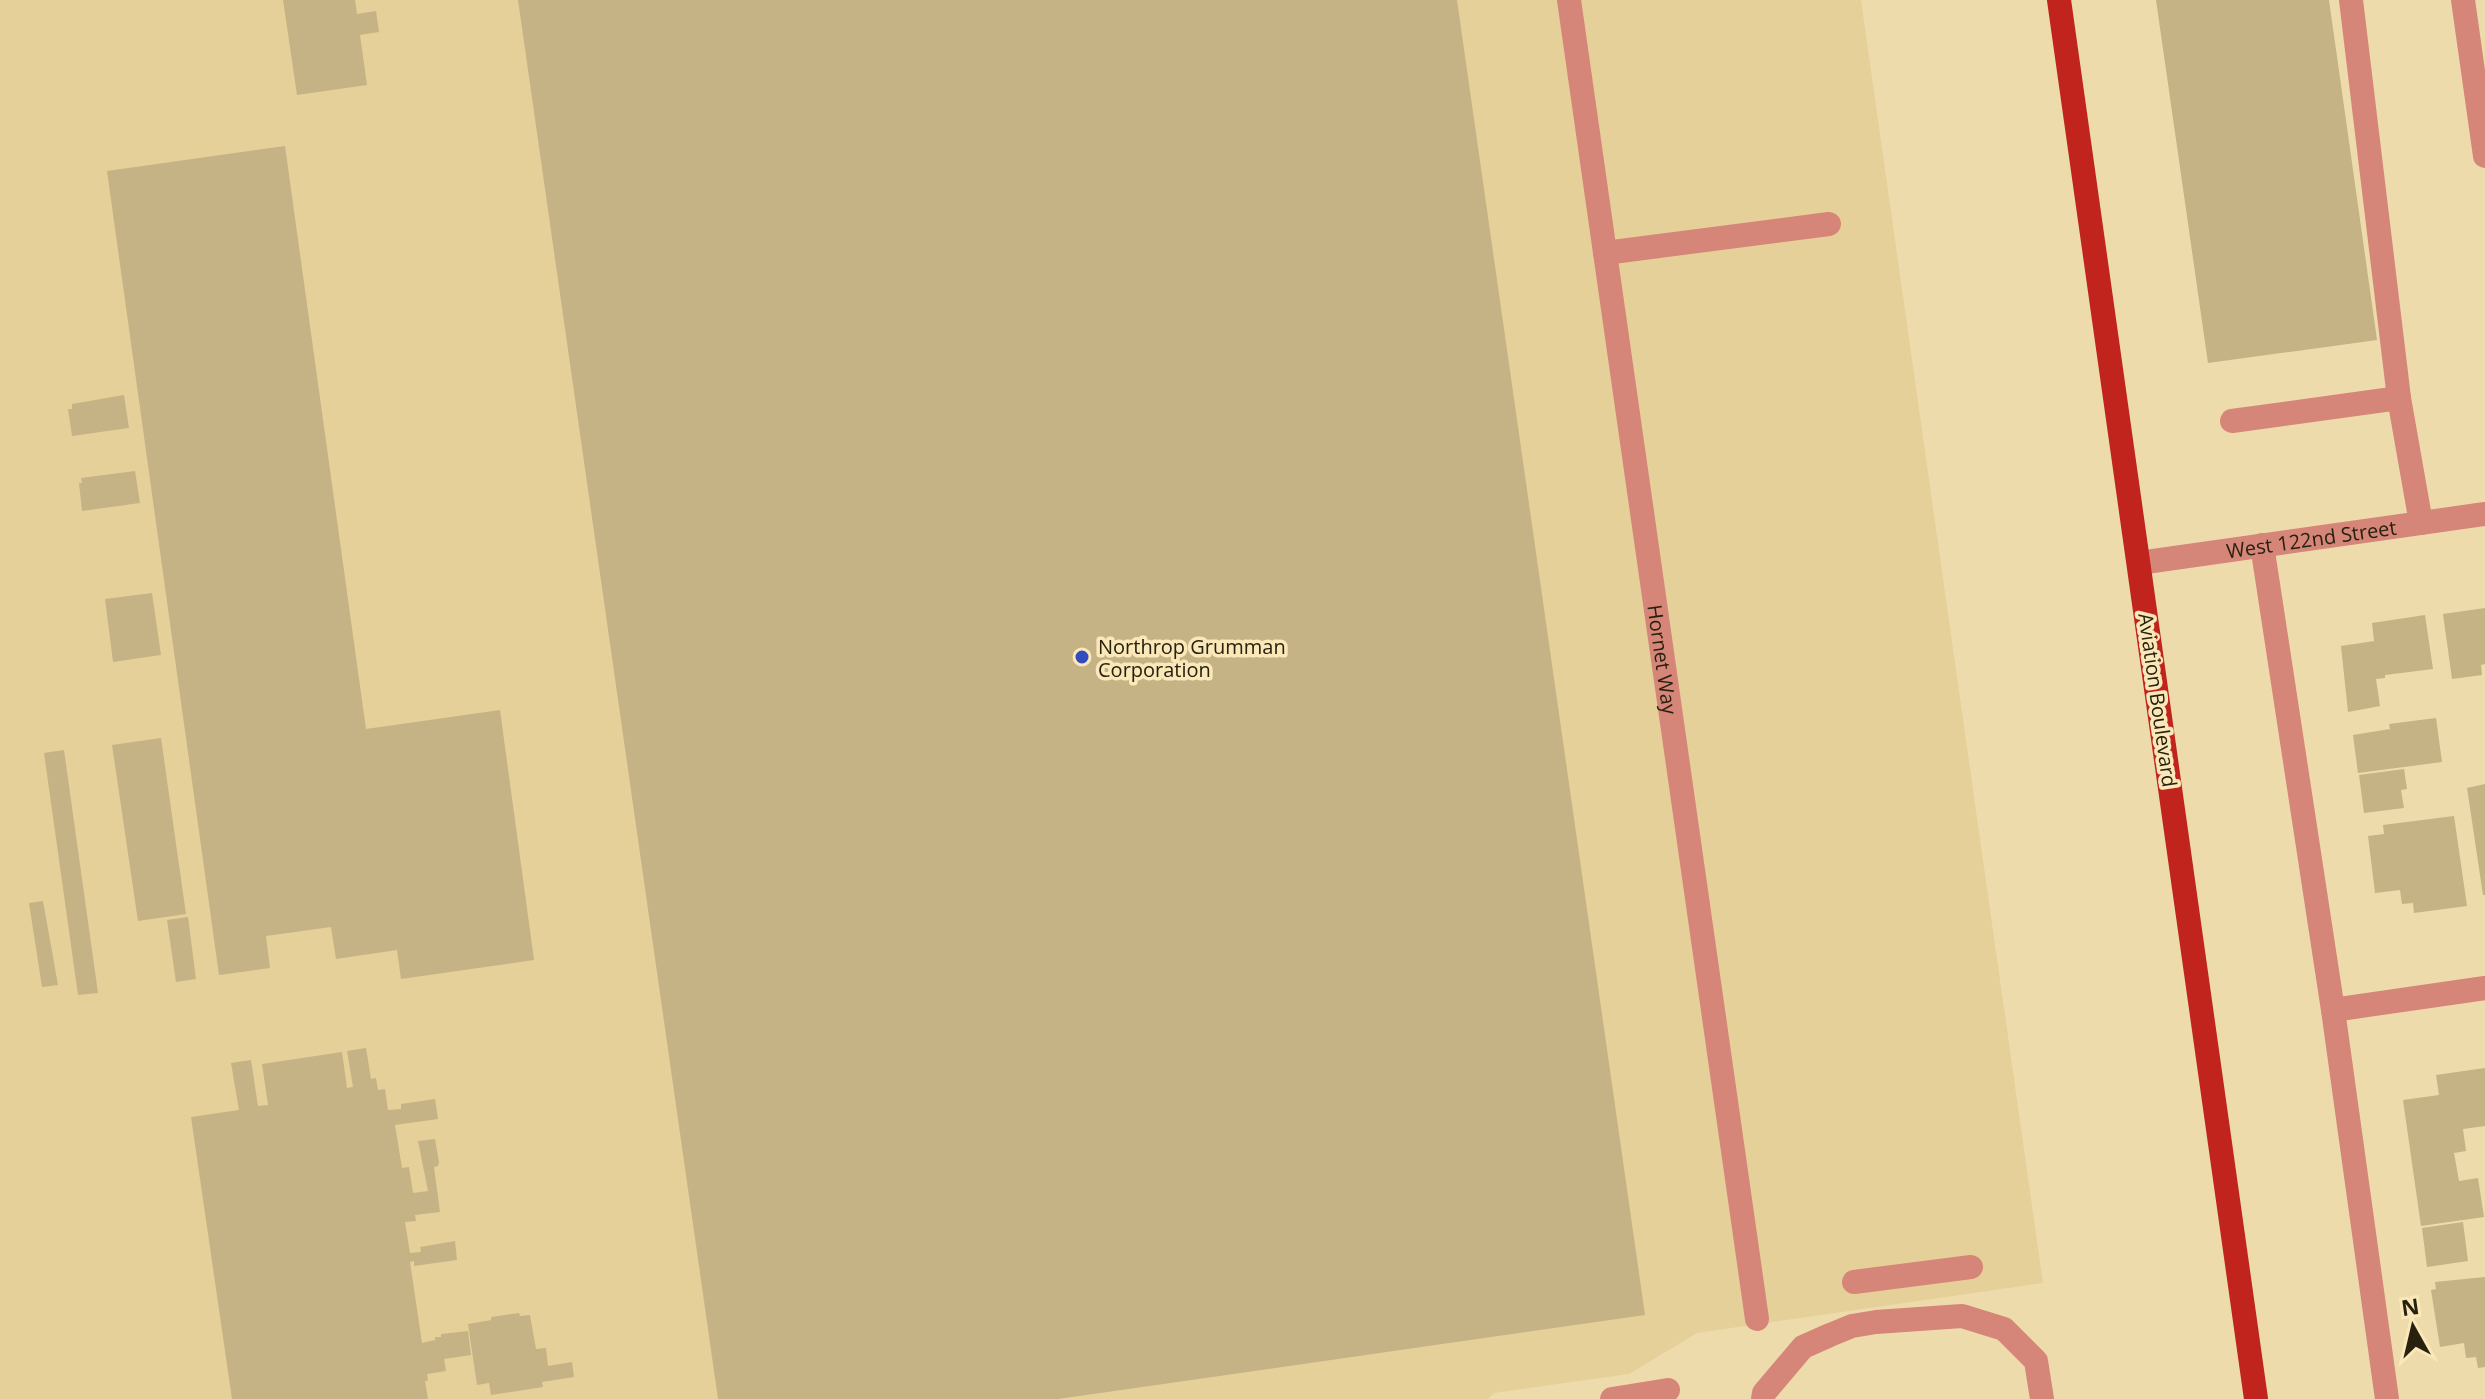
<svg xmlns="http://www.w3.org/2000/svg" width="2485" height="1399" font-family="'Open Sans',sans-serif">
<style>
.built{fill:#e6d09a}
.building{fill:#c5b285}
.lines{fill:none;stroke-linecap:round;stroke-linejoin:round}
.minor{stroke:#d68579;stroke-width:24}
.major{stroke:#c0241d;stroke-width:24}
.poi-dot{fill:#324bbd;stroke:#fbe8b9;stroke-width:3}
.labels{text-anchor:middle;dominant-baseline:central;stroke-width:7;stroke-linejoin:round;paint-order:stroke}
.street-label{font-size:20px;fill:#28210f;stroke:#fbe8b9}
.poi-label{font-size:20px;fill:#28210f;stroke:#fbe8b9;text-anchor:start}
</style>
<rect width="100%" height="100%" fill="#eddbac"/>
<path class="built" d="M0,0H1861L2043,1283L1697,1333L1629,1374L1494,1393L1488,1399H0Z"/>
<path class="building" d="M283,0H355L357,14L376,11L379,32L360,35L367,85L297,95Z
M518,0H1457L1645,1315L1058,1399H718Z
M2156,0H2329L2377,340L2208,363Z
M285,146L366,729L500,710L534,960L401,979L397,950L336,959L331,927L266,936L270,968L219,975L107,171Z
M124,395L129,428L72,436L68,409H72V404Z
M135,471L140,503L82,511L79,483H82L81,478Z
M152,593L161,655L113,662L105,599Z
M2485,608V664L2481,665L2482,675L2452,679L2443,614Z
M2425,615L2433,669L2385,675V678L2376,679L2380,706L2348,712L2341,646L2374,641L2372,623Z
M2436,718L2442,762L2358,773L2353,735L2390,729L2389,724Z
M161,738L186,914L138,921L112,745Z
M64,750L98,993L78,995L44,753Z
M2404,769L2407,789L2401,790L2404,808L2364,813L2359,775Z
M2485,784V895H2483L2467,788Z
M2454,816L2467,906L2414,913L2413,903L2402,904L2400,890L2375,893L2368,836L2384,834L2383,825Z
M43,901L58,985L42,987L29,903Z
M188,917L196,979L176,982L167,920Z
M366,1048L371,1079L376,1078L378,1090L385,1089L388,1110L401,1109V1104L435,1099L438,1119L395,1125L402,1168L409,1167L413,1193L428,1191L418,1141L435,1139L439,1162L438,1166L434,1167L440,1212L415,1215L416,1221L405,1222L410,1253L421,1252L420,1247L455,1241L457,1260L414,1266V1261L410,1262L422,1343L435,1340V1337H441V1334L468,1331L471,1355L444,1359L446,1371L427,1374L428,1381H425L428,1399H232L191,1117L239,1110L231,1063L251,1060L258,1106L268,1105L262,1064L342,1052L347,1088L353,1087L347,1051Z
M2485,1068V1126L2463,1129L2466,1151L2454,1153L2459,1181L2478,1178L2484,1217L2421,1226L2403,1100L2439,1095L2436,1075Z
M2463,1222L2468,1261L2427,1267L2422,1228Z
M2485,1277V1367L2478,1368L2476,1357L2466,1358L2464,1343L2440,1347L2431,1290L2436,1289L2435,1282Z
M519,1313L520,1316L530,1315L536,1349L546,1348L548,1366L572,1362L574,1377L542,1382L543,1387L491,1395L489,1383L477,1385L468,1324L491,1320V1317Z"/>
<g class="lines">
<g class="minor">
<path id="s1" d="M1569,0L1757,1319"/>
<path d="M2351,0L2399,398L2421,523"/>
<path d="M2463,0L2485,156"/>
<path d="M1605,253L1829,224"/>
<path d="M2232,421L2399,398"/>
<path d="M2262,545L2333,1010L2387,1399"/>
<path id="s2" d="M2139,563L2485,514"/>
<path d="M2333,1010L2485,988"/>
<path d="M1854,1282L1971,1267"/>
<path d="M1612,1399L1668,1390"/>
<path d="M1763,1399L1764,1393L1803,1347L1830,1335L1852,1326L1876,1322L1962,1316L2004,1329L2036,1361L2042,1399"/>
</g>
<path class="major" d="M2059,0L2256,1399"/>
</g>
<circle class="poi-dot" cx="1082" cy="657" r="8"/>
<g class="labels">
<g class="street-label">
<text stroke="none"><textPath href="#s2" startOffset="174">West 122nd Street</textPath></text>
<text stroke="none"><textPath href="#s1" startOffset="666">Hornet Way</textPath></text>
<text transform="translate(2158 700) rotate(82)">Aviation Boulevard</text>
</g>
<g class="poi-label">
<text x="1098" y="646">Northrop Grumman<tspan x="1098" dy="23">Corporation</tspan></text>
</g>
</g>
<g transform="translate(2413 1327) rotate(352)" stroke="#fbe8b9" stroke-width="6" paint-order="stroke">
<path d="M0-6L14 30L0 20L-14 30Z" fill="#28210f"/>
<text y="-12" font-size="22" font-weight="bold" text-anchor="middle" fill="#28210f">N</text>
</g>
</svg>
